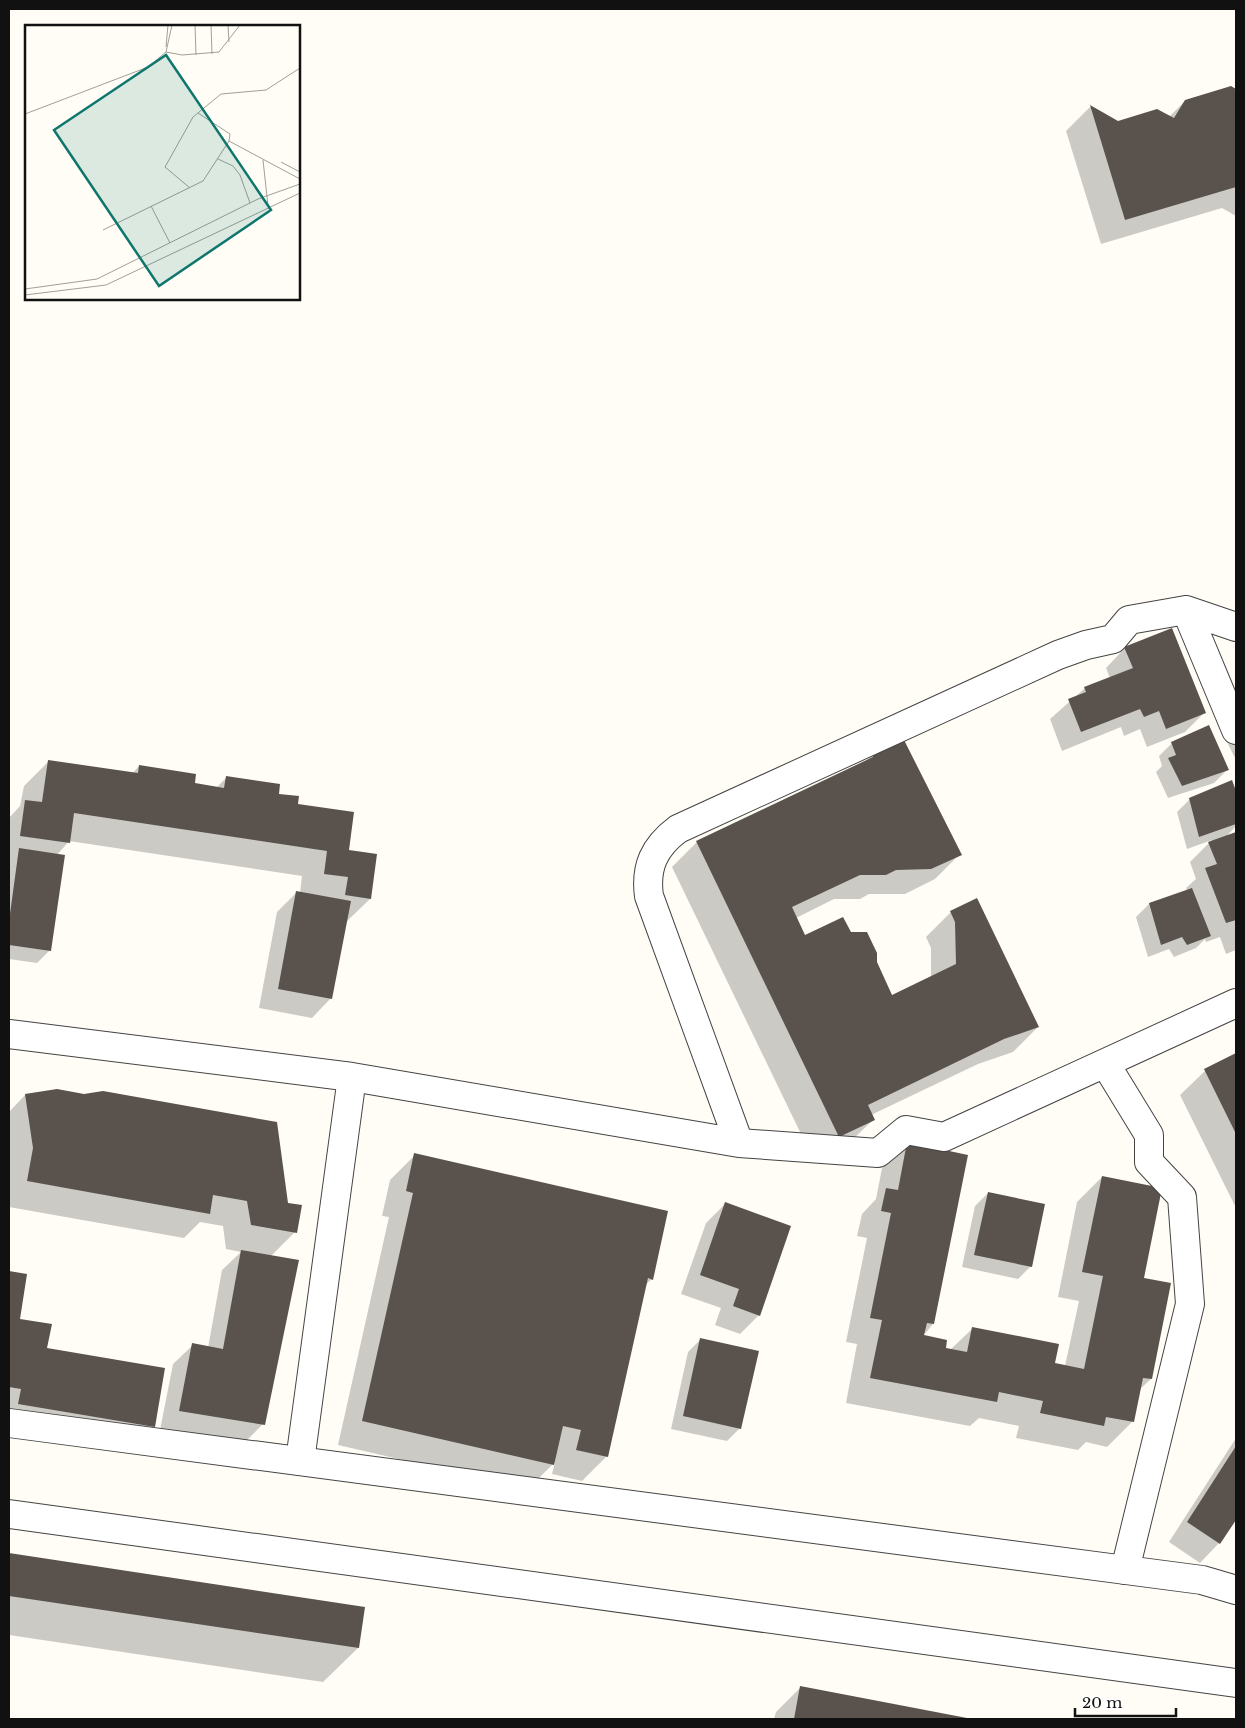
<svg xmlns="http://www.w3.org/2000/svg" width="1245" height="1728" font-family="'Libre Baskerville',serif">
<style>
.shadow{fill:#0003}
.building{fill:#5a524d}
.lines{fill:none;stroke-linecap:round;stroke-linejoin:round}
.minor-casing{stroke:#444;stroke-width:30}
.tertiary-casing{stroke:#444;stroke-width:30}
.minor{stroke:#fff;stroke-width:28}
.tertiary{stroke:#fff;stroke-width:28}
.inset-road{fill:none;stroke:#a09f9a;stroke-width:1}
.view{fill:#0f766e;fill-opacity:0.15;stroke:#0f766e;stroke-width:2.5}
.inset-edge{fill:none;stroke:#111;stroke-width:2.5}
</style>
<rect width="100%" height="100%" fill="#fffdf5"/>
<path class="shadow" d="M1231,87L1236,90V216L1222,208L1101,244L1066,131L1090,107L1117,122L1169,117L1185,101Z
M1125,648L1204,713L1185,732L1147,747L1140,729L1124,736L1121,727L1062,751L1050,719L1085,688L1110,678L1106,668Z
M1236,730V760L1226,740Z
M1172,743L1227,770L1214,783L1168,798L1156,772L1162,766L1159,756Z
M874,753L960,854L935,879L905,894H869L860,899H834L796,918L805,937L850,934L876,963L892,996L931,977V948L926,937L951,912L1038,1027L1013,1052L978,1064L871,1115L873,1120L848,1144L814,1161L672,867L697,842L863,764Z
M49,761L132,774L139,766L193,784L216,788L226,778L277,795L296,805L347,851L370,899L345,923L331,998L312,1018L259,1008L277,912L297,892L300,893L302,876L69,841L57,855L50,950L37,963L9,959V818L20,806L24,786Z
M1231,782L1236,794V826L1226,837L1236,833V950L1226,954L1220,937L1206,942L1205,939L1196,948L1174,957L1169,949L1148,957L1136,917L1149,904L1187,891L1186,888L1196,879L1190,862L1212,840L1187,849L1177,812L1190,799Z
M1236,1055V1208L1180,1095L1205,1071Z
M25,1095L286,1204L295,1232L271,1256L263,1424L244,1443L160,1430L173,1364L193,1345L208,1348L222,1270L241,1252L226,1249L223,1226L200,1222L184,1238L9,1207V1112Z
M907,1143L933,1324L923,1336L950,1350L973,1328L1053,1364L1065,1366L1079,1301L1058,1297L1077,1202L1102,1177L1142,1279L1151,1379L1139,1390L1132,1422L1107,1447L1086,1442L1078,1450L1016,1438L1019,1426L979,1418L970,1426L846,1403L857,1344L846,1342L867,1238L857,1236L862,1214L876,1199L882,1168Z
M415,1155L652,1279L645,1285L607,1456L582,1481L552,1474L555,1462L528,1489L338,1445L389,1217L382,1216L390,1180Z
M988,1193L1031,1266L1018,1279L962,1267L975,1206Z
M725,1204L759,1315L740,1334L715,1325L721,1308L681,1294L706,1223Z
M9,1272L26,1275L18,1320L46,1349L154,1426L134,1445L9,1424Z
M701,1339L740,1428L727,1441L671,1429L688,1352Z
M1236,1438V1517L1219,1543L1200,1563L1169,1542Z
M9,1555L364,1608L358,1648L323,1682L9,1635Z
M801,1687L965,1719H774L776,1712Z"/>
<path class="building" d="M1231,86L1236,89V187L1125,220L1090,105L1118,121L1157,109L1174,118L1185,100Z
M1172,628L1206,713L1166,729L1159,711L1144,717L1140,709L1081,732L1068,699L1086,692L1084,687L1133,668L1124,647Z
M1209,725L1229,770L1182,786L1168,758L1176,755L1171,742Z
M903,738L962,855L931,869L896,870L886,875H860L792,907L805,935L843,917L851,932H867L877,953V962L892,995L956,964L955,922L950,911L977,898L1039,1027L1004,1039L868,1105L875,1120L839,1137L696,841L873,757V752Z
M48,760L138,773L139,765L196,774L195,783L224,788L226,776L280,784L279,794L299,796L298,804L354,812L349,850L377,854L371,899L345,895L348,877L324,874L327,851L74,813L70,843L20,836L25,800L42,802Z
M1232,780L1236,791V824L1199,837L1189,798Z
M1236,832V920L1226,923L1205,868L1217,864L1208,842Z
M19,848L65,855L51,951L9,945V921Z
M1192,888L1211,936L1187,945L1182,937L1161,945L1149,903Z
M296,891L351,901L332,999L278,989Z
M1236,1053V1134L1204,1069Z
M57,1089L84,1094L103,1091L277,1122L288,1203L302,1205L297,1233L251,1225L247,1201L213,1195L210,1214L27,1181L33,1148L25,1094Z
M907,1142L968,1155L934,1324L927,1323L924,1335L947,1340L946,1348L967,1352L972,1327L1059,1344L1055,1363L1084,1369L1103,1276L1082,1272L1102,1176L1162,1188L1144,1278L1171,1283L1152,1379L1143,1378L1134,1422L1106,1417L1104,1426L1040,1413L1043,1401L999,1392L997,1402L870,1378L882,1320L870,1318L891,1213L881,1211L886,1188L898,1190Z
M414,1153L668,1211L653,1280L648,1278L608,1457L576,1450L581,1430L563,1426L554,1465L362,1421L413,1193L406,1191Z
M988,1192L1045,1204L1032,1267L974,1255Z
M725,1202L791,1226L760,1316L733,1306L739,1289L700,1275Z
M241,1250L299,1260L265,1425L179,1411L192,1343L223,1349Z
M9,1271L27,1274L20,1319L52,1324L47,1348L165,1368L155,1427L18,1404L21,1389L9,1387Z
M700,1338L759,1351L741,1429L683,1416Z
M1236,1446V1520L1220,1544L1187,1522Z
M9,1553L365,1607L359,1648L9,1596Z
M800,1686L967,1718V1719H794Z"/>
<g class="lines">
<g class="minor-casing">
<path id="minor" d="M1186,610L1236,730
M9,1034L352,1077L739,1143L878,1153L906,1130L944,1137L1236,1003
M1105,1063L1149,1135V1162L1182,1197L1190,1304L1125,1570
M739,1143L649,896C645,867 654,847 678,829L1058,655L1086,645L1113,639L1129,620L1186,610L1236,627
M300,1461L352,1077"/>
</g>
<g class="tertiary-casing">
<path id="tertiary" d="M9,1423L1202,1580L1236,1590
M9,1514L1236,1683"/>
</g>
<use href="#minor" class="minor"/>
<use href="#tertiary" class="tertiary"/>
</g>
<g transform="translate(25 25)">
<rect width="275" height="275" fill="#fffdf5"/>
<path class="inset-road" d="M170,0L171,30M186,0L187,29M203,0L204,17M141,22L143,0M141,27L157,30L194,27L215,0M173,88L205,109L204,116L275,154M0,89L123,42L141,27L147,0M193,134L208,141L215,150L225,178M238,135L243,181M256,137L275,147M165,163L140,142L168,92L196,69L241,65L275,43M126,181L145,218M78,205L178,156L204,116M0,264L72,254L233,174L275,159M0,270L81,260L275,168"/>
<path class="view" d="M141,30L246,185L134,261L29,105Z"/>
<rect width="275" height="275" class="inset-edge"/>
</g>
<rect width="1245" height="1728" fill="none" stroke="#111111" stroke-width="20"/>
<path d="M1075 1708v8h101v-8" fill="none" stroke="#111111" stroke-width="2.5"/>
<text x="1082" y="1708" font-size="15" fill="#111111" stroke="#ffffff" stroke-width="4" paint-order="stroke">20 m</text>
</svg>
